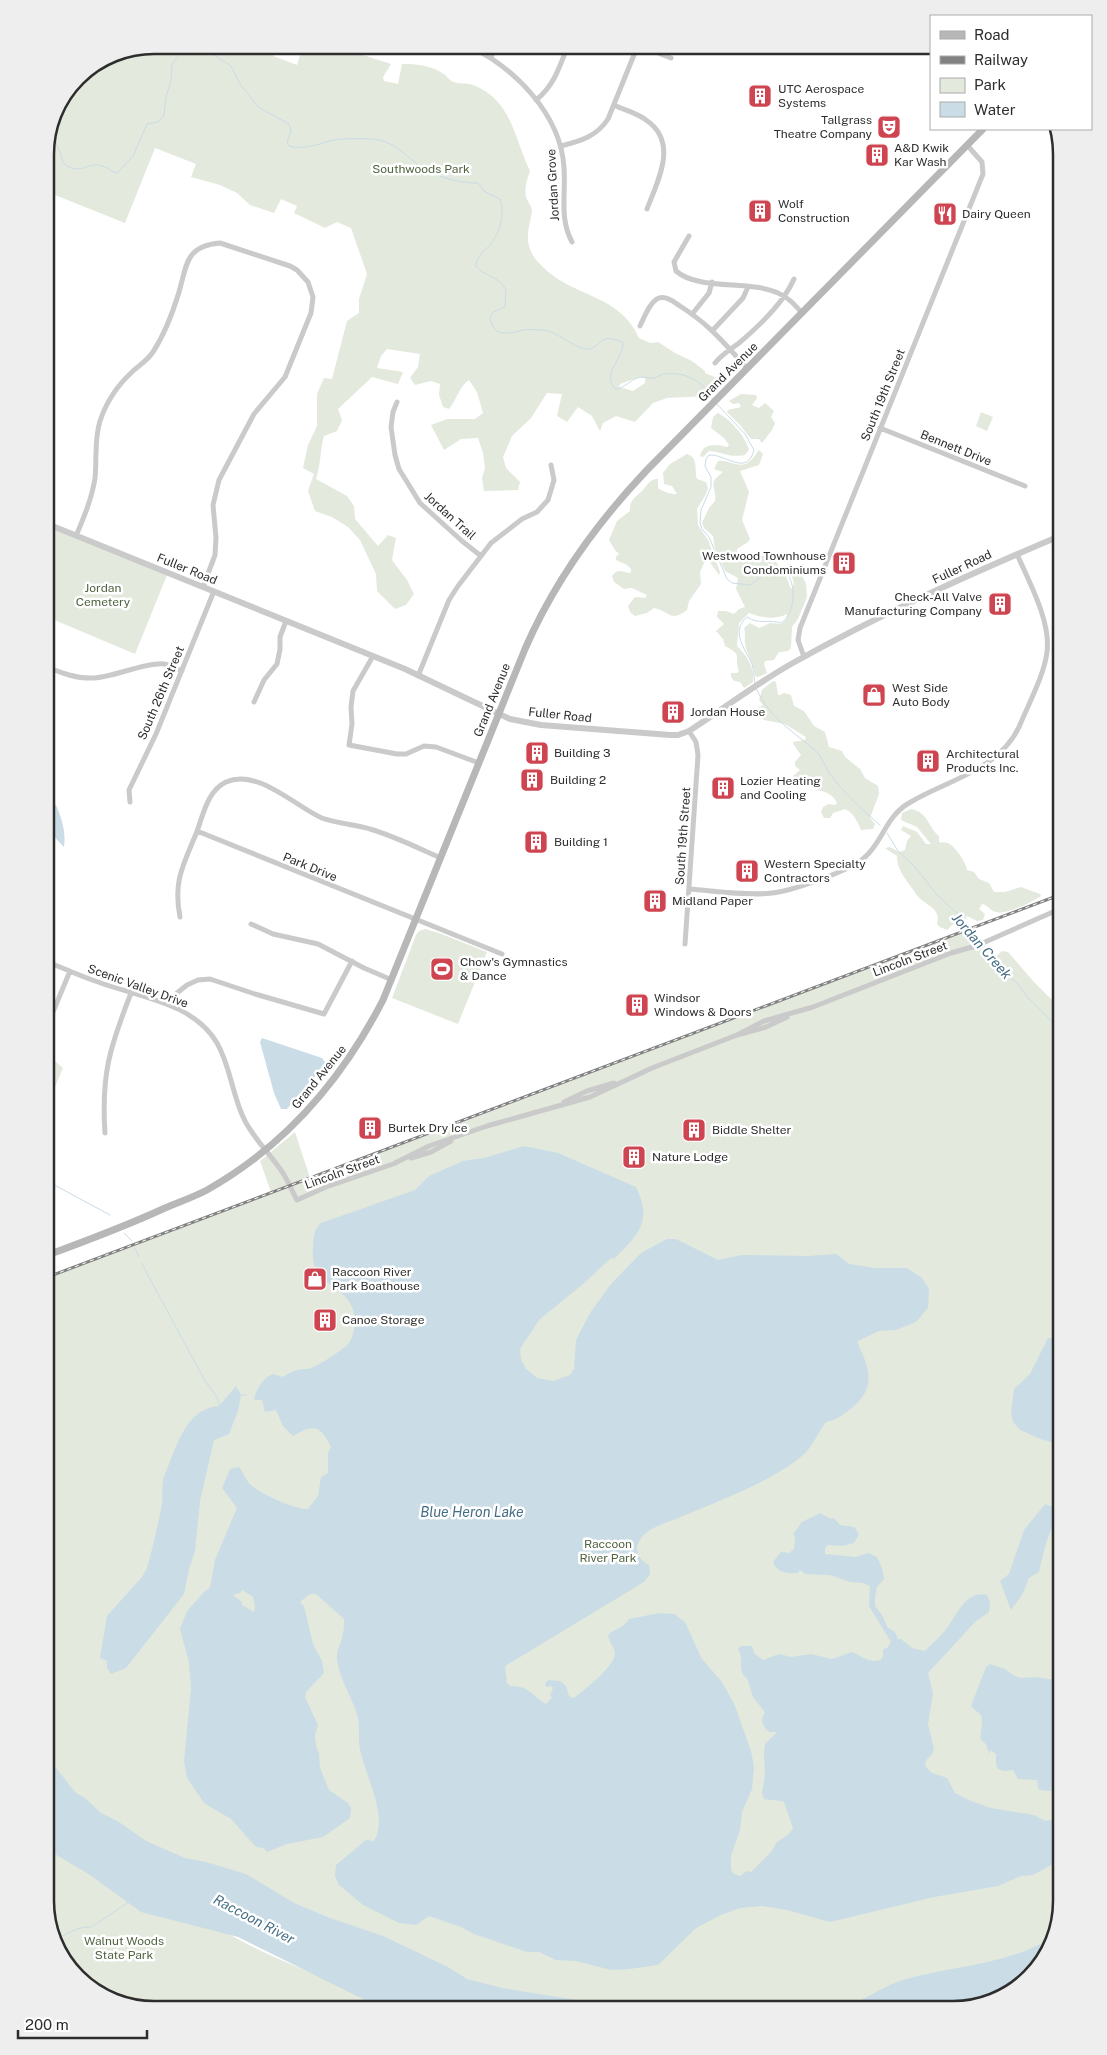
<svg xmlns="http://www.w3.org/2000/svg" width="1107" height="2055" font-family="'Public Sans',sans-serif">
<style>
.green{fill:#e3e9dc;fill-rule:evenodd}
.water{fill:#cadce6;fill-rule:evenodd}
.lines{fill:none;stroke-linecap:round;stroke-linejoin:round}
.stream{stroke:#cadce6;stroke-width:1}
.minor{stroke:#cacaca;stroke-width:5}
.tertiary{stroke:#cacaca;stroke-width:6}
.secondary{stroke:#b7b7b7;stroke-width:7}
.rail-casing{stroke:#828282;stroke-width:3}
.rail{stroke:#fff;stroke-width:1;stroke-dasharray:4;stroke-linecap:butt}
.labels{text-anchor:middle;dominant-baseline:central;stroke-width:5;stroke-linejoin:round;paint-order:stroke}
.poi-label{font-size:12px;fill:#2d2d2d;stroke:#fff;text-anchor:start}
.park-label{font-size:12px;fill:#516340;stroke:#fff}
.street-label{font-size:12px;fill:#2d2d2d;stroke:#fff}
.water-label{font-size:14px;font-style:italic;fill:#456d84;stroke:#fff}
.rim{fill:none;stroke:#2d2d2d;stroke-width:2.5}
</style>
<rect width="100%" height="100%" fill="#fff"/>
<path class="green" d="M154,45H256L254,49L259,51L261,47L274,52L273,56L297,65L302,49L325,53L328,48L360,54L391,64L383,77L384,81L398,84L402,64C415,64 431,65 442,73C447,75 449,81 454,82C460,85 467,82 473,85C512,100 514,138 530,171C527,180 524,188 526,197C528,203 532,206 532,211C530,224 525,236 530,249C532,256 538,262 543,267C574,298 620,294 639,338L650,343L658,342L675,353L692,361L705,371V373L717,378L706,390L708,396L667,398L653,403L635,422L616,416L603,423L600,431L592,416L578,407L567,422L557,416L562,394L547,393L531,418L512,436L503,457L506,468L520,482L518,490L484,491L482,478L485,468L483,453L478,438L461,439L444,450L431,425L447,419H475L483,413L477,392L469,380C459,387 457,399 449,409L443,407L439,395L440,384L431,381L415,385L410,378L418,367L420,354L387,349L381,356L377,368L403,372L398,384L372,377L338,409L342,420L337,431L324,436C320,450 321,464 316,479L347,496L354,506L355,519L378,546L388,535L396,538L392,560L407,580L414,594L406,605L395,609L377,591L376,574L360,540L348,527L332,517L315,511L308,491L314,474L303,468L308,445L317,426V394L324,378L332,379L347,321L359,313V299L367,274L351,228L337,222L325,228L294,213L297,206L281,199L274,213L250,205L237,193L220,185L191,177L196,164L155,148L125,223L45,191V147L53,112L77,77L112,53ZM640,377L645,378V383L633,391L619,387L620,384Z
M741,394L756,395L757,398L752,405L759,408L765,403L774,411L771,417L775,423L772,430L762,443L759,439H751L740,425L727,412L728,410L741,407L739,403L733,404L729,401Z
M981,412L993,417L987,431L976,426Z
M718,413C731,420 745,436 749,450L745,455C728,458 724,452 709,451L703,457L700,456C703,443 716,444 727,447L729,445L724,438L711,428L713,417Z
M759,450L763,454L759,465L740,471L749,492L742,520L750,539L748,542L737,549V556L743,561L749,560L750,555C763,555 779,557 780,571L786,576L791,589C797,583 791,575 788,569L795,565L806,583L807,597L798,619L792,627L791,648L788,651L779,652L774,660L765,661L764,664L767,673L758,677L755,676C754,664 747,655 745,644C744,638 746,634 744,628L750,623L759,628L770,623L781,624L786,620L787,614C775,620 762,618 749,613L739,623L737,646C746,655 755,667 753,682L744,688L740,682L734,681L731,677V673H737L739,671C733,655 744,656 725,646L723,639L716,631L724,624L717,617L718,611H726L734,614L739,609L745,607L736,589L738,578L725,571L715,549L713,536L704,528L702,523L709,508L715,501C717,485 706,485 723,472L714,469L718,461C729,459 741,471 751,460C754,458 756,453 759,450Z
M687,454C699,458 694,470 697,479L706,482L708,488L706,494L697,509L698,525L708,540L720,572L719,575L709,561L704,563L700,572L701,584L689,601L687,610C670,623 670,611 654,608L647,613L635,616L630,612L628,606L635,597L645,598L647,595L632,588L624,589L614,582L612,576C618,569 620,571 629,573L631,572V569L627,565L616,560V557L619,554L615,550L609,540L617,521L630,511C629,500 636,497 642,491C648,485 649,479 658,479V488C661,491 672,495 677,494L672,486L664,484L663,473L670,464Z
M45,526L167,575L135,654L45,616Z
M773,681L776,682L778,695H780L784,693L791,695L794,706L804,711L814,726L825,732L829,747L842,751L845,757L860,769L865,778L878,786L879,794L870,818L875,824L873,829L861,830C858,822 853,812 845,809L833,813L830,818H824L821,812L823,807L829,804L835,805L837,803C833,794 826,792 817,790L814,785L809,781L794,785L792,783L793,776L800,770L795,766V762L801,755L794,745L793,742L805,740L806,737L785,724L764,720L756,712L758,708L763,705L759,700L762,690Z
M911,809C928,812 928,827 939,836V842C942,843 945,842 948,843C955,846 967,864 967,870L974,872L979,879L989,883L994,892H1005L1021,887L1040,894L1041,896C1033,902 1005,915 996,912C990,911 988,905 982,904L979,909L985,914L983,920L977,921L967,916L962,925L953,924L947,930L940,927L937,924C942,907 923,905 916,894C908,881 897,872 897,856L885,848L890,847L899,852L905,850L907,841L911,836L901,830L903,826L917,832L926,844H931L917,827L901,820L902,813Z
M425,929L439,933L487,952L458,1024L392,998L416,935L419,931Z
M965,930H971L993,959L1002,951L1008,952L1034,982L1062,1010V1902L1044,1959L873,2010H568L524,2002L209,1875L45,1790V1278L271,1192L260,1161L295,1132L310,1178Z
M45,1024H48L46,1053L63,1068L45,1111Z
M45,1830L214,1924C251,1950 292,1964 332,1982C351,1990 369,2000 387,2010H147L93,1992L53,1943L45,1901Z"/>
<path class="water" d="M51,803L56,805C62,819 66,832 64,847C53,836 40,821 47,804Z
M262,1038L322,1058L325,1062L322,1068L287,1109H281L274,1093L260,1042Z
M524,1146L558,1153L636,1187C653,1222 638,1235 614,1259L611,1258L583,1284L540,1319L525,1341L520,1349L521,1359L526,1369L537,1378L553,1381L570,1375L574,1369L576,1340L590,1313L611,1284L641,1253L667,1239H676L718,1260L742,1255L808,1256L836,1254L849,1264L875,1268H907L922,1278L929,1289L928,1308L916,1322L896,1330L879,1331L858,1341C858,1346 861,1350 863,1355C872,1377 871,1391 853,1407C846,1413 835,1421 826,1422C818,1432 812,1448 802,1456C771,1482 720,1500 683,1516C670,1522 651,1526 642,1537C633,1547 637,1559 649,1565L650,1574L644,1582L505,1666L507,1683L510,1686C530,1686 531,1695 546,1704L552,1698L550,1695L553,1688L552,1686L546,1687L545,1684L548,1680L560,1681L566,1686L569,1696L574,1698C584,1690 614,1667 615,1654C615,1648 610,1644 608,1636C614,1627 621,1631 629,1619L660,1613L674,1614L685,1622L702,1659L722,1682L735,1706L751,1751L754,1767L752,1789L742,1812L740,1830L731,1856V1870L734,1874L740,1876L747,1871L751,1872L772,1851L776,1843L790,1833L793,1828L784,1802C777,1799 770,1801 764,1799L762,1793L765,1776L764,1753L765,1744L777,1732H769C762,1726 760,1720 765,1712L753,1697L747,1678C736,1671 745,1659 738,1649L741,1646H752L755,1654L763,1660L779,1654L791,1657L811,1654L832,1659L852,1652L868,1660L875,1661L881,1660L883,1656V1649L887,1648L891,1642L869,1606L870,1586L863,1583L850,1582L830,1575L805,1574L800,1570L798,1573C788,1574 777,1573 773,1562L781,1552L789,1553L794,1549L795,1536L793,1534L802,1522L820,1513L831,1519L834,1518L840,1525L854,1527L859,1534L854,1543L842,1546L828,1545L825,1548V1554L856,1557L868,1553L877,1557C881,1565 883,1570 884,1579L877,1587L875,1597V1606L882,1615L888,1628L895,1632L898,1639H901L912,1648L925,1651C932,1644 941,1636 947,1628C957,1615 966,1590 987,1595L990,1602L989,1612L975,1622L928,1673L933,1693L928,1724L934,1749L932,1755L926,1760L925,1766L932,1773L947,1778L955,1793L971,1801L991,1808L1034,1815L1046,1821L1062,1817V1857L1053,1864L1033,1875L1021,1876L998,1886L934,1897L830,1922L787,1910L762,1906L740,1908L721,1915L696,1928L658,1965L629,1969L611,1970L576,1961L556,1960L539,1952H527L474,1934L461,1927L429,1916L416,1925L399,1923L363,1905L339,1885L335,1876L336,1865L366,1840L374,1841C389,1816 365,1776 360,1749C358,1739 360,1728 358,1718C353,1698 340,1681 337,1660C336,1650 341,1644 343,1634C344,1629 344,1624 344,1619L316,1594H310L301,1601V1604L304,1606L313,1644L322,1661L324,1673L306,1692L305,1697L318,1725L315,1736L316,1746L319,1753L320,1768L329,1790L348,1803L351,1808L350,1818L323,1837L287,1844L267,1852L264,1848L256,1847L231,1819L204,1803L187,1778L184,1761L191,1689L189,1662L180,1629L187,1611L205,1591L210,1588L215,1560L237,1508L222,1488L230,1469L239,1467C243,1472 245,1479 250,1484C258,1493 296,1510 308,1509L318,1496L321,1477L328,1473V1453L331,1447C320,1425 314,1424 293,1436L283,1426L276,1410L265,1412L262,1400H255L254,1398C258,1387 262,1379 273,1374L283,1377C292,1371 297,1369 307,1369C315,1369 344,1349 349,1343C353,1337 355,1327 355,1320C353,1289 326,1291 315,1267C312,1261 313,1251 313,1244C314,1235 314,1230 321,1223L415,1190L429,1176L463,1161L484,1158ZM242,1590L253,1597L255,1607L254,1612L242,1605V1602L233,1595L240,1593Z
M1048,1338H1053L1062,1343V1445L1041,1439L1020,1430L1013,1422L1011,1413L1014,1389L1030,1374Z
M236,1386L241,1395L238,1411L229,1434L214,1440L200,1501L195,1551L189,1569L184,1594L126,1668L111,1674L107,1668V1661L100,1658L107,1616L142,1577L147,1568C153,1547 158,1525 162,1504C163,1495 161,1482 165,1474C176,1449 185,1408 219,1406Z
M1062,1494V1506C1057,1511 1057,1518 1054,1524C1046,1539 1043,1555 1039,1572L1029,1578L1022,1595L1011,1610L1000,1581L1009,1574L1024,1530L1045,1504L1052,1507Z
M990,1664L1005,1669L1013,1675L1020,1678L1036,1677L1062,1681V1787L1050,1791L1039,1790L1037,1780L1018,1779L1013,1770L1004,1771L998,1769L996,1764V1754L991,1750L989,1754L986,1744L981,1740C979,1732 985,1721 980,1714C978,1712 973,1709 971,1706L986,1667Z
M45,1754L75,1792L85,1798L101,1813L119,1822L146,1841L185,1858L206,1862L246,1874L294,1903L330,1918L383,1936L448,1967L467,1979L502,1988L576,2000H613L633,2002L649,2001L688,2006L780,2010H385L238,1937L141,1912L90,1875L45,1848Z
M1051,1938L1044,1962L995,2002L953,2010H832C857,2007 879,1987 903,1980C949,1966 1009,1965 1051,1938Z"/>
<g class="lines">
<path class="stream" d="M57,107C61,116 55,121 54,131C53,142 62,152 63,163C80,177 87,161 102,166C108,167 111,172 117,173L133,156L147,124L158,122L164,115L166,97L171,80L172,64L181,53L194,47L207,50L231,66L240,84L258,107L289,124L291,131L287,142L289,146C301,150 317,145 329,141C338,138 370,138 379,140C395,143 407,157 420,166C437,177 458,183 478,183L485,192L500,199C505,214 500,232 491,244C484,252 477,255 476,266C484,277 497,274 506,290L505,307L493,312L490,318C494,338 508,334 523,330C529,329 536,330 542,330C558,331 578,351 588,349C602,348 597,332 622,342L623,345C621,361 602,374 615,389C622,389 629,382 635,379C642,375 648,379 654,378C658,377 661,374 665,374C685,371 705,382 713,400
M716,403L745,434L754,450C747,477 726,454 709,455L706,459L705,466L711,477V487L701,510L700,523L702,529L709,537L727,579L732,583L750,585L771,569H782C797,577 797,614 781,623C769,619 759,625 747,617C730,631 745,649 752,664C754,671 754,677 755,684
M756,688C768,717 794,732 816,751C822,757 825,767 830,774C843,792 863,811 880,825
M887,833L898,851L915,867L937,895L961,917L980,941
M983,944L996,964L1017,983L1028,998L1062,1031
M45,1180L110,1215
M124,1233L132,1241
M135,1248L139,1257
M142,1264L205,1381L217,1397L220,1407
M242,1395H246
M53,1942C64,1935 78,1926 91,1927L129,1902"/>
<path class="minor" d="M467,45C514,67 561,114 564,168C566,194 559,218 572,242
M638,45L671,58
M925,45L931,49
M806,46L807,45
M491,57L497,45
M536,100C554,86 560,66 568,45
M614,105C624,110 637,113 646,120C679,142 658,180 647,209
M561,146C581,141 597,136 608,119L638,45
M689,236L674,262L676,271C699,291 750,280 778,293C788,297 795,305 802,313
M693,313L709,293L712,282
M640,326C644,318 650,301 659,298C667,296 674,302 680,306C711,326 723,342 747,368
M713,330L743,298L748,287
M715,363C722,354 730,350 739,343C758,327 784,302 794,279
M397,402L393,412L391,427L395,455L399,469L420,503L462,541L481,556
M880,428L1025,486
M76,536C84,517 92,498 95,478C97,458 94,440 100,421C106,403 117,386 131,373C138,366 147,361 153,352C164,335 173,312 179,292C187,265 185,246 220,243L290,266L297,270L308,282L313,297L311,313L285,377L254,414L219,480L213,505L216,538L215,555L203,587
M373,656L353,691L351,707L352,724L349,745L397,754H406L424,746L436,747L479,763
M804,657L798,640L800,628L983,174L982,162L967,145
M45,666C61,673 77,679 94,678C114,677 146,662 164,664C170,665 176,668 182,671
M418,676L449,600L458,586L491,543L522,519L537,512L548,500L554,480L551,465
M254,702L264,680L277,664L280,649V637L286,621
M130,802L129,790L156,734L214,591
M197,831L502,954
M689,889C716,891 745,896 772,893C791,891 809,883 827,877C839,872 854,867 864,858C883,842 885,817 909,803C947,780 998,771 1019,727C1028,705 1044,676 1047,652C1051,621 1029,582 1017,554
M180,917C173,882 183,865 196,834C203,816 207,791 226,782C258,768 296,807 322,818C338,824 355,824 370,829C394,836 418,848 441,858
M251,924L273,934L318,944L364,968L392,980
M685,944L698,755L696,742L689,731
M45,961C63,968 80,976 98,982C138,997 193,1002 217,1043C231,1067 232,1096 245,1121C255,1140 271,1155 283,1173C288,1181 292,1191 297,1200L326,1187L396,1163
M169,1005L177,993L187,985L198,980L210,979L255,994L324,1014L352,961
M48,1024L70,971
M741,1034L766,1027L787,1017
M564,1102L587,1091L614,1083
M105,1133C101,1074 110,1047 131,993
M411,1158L431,1152L451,1141
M395,1163L429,1146L487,1126L590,1097L652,1068L737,1035L764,1021L813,1007L951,953L976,946L1062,908"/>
<path class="tertiary" d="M45,523L405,669L510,719L541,725L670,735H678L689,731C723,709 756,684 791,664C878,615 970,574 1062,535"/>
<path class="secondary" d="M45,1256C86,1241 126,1226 165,1208C179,1202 194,1197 207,1190C285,1146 343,1078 383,1000L525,649C554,582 596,524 646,471L983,129"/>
<g class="rail-casing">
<path id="rail" d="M45,1278L1062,894"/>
</g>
<use href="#rail" class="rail"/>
</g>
<defs>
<g id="building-square" transform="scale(1.25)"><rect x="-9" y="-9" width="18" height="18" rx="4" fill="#ce4450" stroke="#fff"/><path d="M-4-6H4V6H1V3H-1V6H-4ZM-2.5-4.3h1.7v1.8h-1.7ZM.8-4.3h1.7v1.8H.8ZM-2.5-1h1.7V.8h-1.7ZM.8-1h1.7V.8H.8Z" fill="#fff"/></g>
<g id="theatre-square" transform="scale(1.25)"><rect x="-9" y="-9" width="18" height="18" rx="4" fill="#ce4450" stroke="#fff"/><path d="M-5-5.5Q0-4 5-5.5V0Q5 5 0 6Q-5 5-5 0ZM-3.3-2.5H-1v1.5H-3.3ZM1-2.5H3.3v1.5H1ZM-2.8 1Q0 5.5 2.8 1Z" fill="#fff"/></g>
<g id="restaurant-square" transform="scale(1.25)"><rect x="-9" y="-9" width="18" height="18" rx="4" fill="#ce4450" stroke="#fff"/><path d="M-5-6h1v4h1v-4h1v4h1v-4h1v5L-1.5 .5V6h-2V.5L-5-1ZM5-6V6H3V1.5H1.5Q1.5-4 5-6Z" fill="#fff"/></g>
<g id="shop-square" transform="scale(1.25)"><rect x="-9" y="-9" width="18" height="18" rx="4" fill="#ce4450" stroke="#fff"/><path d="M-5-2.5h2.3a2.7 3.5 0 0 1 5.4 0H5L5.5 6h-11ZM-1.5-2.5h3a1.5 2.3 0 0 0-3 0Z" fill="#fff"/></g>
<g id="stadium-square" transform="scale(1.25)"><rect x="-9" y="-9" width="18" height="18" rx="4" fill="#ce4450" stroke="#fff"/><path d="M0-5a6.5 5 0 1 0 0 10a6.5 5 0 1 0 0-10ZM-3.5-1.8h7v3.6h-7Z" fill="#fff"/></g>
</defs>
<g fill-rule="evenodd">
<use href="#building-square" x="760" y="96"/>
<use href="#theatre-square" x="889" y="127"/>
<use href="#building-square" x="877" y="155"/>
<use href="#building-square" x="760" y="211"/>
<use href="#restaurant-square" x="945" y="214"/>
<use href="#building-square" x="844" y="563"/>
<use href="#building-square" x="1000" y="604"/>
<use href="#shop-square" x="874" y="695"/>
<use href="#building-square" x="673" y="712"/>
<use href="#building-square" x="537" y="753"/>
<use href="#building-square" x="928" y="761"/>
<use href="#building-square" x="532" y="780"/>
<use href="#building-square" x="723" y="788"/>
<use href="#building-square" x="536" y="842"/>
<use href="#building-square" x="747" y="871"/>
<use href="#building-square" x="655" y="901"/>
<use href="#stadium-square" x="442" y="969"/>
<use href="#building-square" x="637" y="1005"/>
<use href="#building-square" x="370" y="1128"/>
<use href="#building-square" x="694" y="1130"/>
<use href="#building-square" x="634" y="1157"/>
<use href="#shop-square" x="315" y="1279"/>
<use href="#building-square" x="325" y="1320"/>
</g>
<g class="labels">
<g class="poi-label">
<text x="778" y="89">UTC Aerospace<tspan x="778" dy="14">Systems</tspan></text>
<text x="872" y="120" text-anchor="end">Tallgrass<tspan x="872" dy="14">Theatre Company</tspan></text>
<text x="894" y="148">A&amp;D Kwik<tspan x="894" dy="14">Kar Wash</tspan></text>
<text x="778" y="204">Wolf<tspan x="778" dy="14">Construction</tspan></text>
<text x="962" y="214">Dairy Queen</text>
<text x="826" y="556" text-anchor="end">Westwood Townhouse<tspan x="826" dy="14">Condominiums</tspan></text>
<text x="982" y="597" text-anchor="end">Check-All Valve<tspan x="982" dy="14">Manufacturing Company</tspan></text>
<text x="892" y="688">West Side<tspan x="892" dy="14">Auto Body</tspan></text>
<text x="690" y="712">Jordan House</text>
<text x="554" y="753">Building 3</text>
<text x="946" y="754">Architectural<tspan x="946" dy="14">Products Inc.</tspan></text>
<text x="550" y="780">Building 2</text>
<text x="740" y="781">Lozier Heating<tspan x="740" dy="14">and Cooling</tspan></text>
<text x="554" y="842">Building 1</text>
<text x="764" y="864">Western Specialty<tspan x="764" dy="14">Contractors</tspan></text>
<text x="672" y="901">Midland Paper</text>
<text x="460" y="962">Chow's Gymnastics<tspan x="460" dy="14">&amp; Dance</tspan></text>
<text x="654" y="998">Windsor<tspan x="654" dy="14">Windows &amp; Doors</tspan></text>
<text x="388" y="1128">Burtek Dry Ice</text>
<text x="712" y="1130">Biddle Shelter</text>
<text x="652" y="1157">Nature Lodge</text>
<text x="332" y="1272">Raccoon River<tspan x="332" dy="14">Park Boathouse</tspan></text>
<text x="342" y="1320">Canoe Storage</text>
</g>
<g class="park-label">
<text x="421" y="169">Southwoods Park</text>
<text x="103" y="588">Jordan<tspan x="103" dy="14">Cemetery</tspan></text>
<text x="608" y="1544">Raccoon<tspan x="608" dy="14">River Park</tspan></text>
<text x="124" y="1941">Walnut Woods<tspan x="124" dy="14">State Park</tspan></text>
</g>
<g class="street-label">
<text transform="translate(553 185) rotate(-93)">Jordan Grove</text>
<text transform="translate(728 372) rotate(-45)">Grand Avenue</text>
<text transform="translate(883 395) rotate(-68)">South 19th Street</text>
<text transform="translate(956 448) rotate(22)">Bennett Drive</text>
<text transform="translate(450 516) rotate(42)">Jordan Trail</text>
<text transform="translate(962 567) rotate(-25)">Fuller Road</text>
<text transform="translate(187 569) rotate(22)">Fuller Road</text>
<text transform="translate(161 693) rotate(-67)">South 26th Street</text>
<text transform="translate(492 700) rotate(-68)">Grand Avenue</text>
<text transform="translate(560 715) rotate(6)">Fuller Road</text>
<text transform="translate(683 836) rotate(-86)">South 19th Street</text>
<text transform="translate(310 867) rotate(22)">Park Drive</text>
<text transform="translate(910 959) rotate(-21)">Lincoln Street</text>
<text transform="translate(138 986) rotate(20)">Scenic Valley Drive</text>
<text transform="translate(319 1077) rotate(-51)">Grand Avenue</text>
<text transform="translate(342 1172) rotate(-20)">Lincoln Street</text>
</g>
<g class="water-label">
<text transform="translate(982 946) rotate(49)">Jordan Creek</text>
<text x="472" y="1512">Blue Heron Lake</text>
<text transform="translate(254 1919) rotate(28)">Raccoon River</text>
</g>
</g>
<path d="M0 0H1107V2055H0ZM154 54H953A100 100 0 0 1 1053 154V1901A100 100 0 0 1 953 2001H154A100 100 0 0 1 54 1901V154A100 100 0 0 1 154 54Z" fill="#eee" fill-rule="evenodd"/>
<path class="rim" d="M154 54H953A100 100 0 0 1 1053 154V1901A100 100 0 0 1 953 2001H154A100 100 0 0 1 54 1901V154A100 100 0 0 1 154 54Z"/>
<rect x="930" y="15" width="162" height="115" fill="#ffffff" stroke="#ababab"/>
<rect x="940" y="31" width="25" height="8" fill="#b7b7b7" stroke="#ababab"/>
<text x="974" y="40" font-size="15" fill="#2d2d2d">Road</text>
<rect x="940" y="56" width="25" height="8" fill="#828282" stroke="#ababab"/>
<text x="974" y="65" font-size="15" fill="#2d2d2d">Railway</text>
<rect x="940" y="78" width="25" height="15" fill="#e3e9dc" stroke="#ababab"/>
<text x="974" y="90" font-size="15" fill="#2d2d2d">Park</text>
<rect x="940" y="102" width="25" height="15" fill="#cadce6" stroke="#ababab"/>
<text x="974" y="115" font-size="15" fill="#2d2d2d">Water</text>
<path d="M18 2030v8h129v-8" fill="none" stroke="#2d2d2d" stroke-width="2.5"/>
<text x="25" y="2030" font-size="15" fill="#2d2d2d" stroke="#ffffff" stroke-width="4" paint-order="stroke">200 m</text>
</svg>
